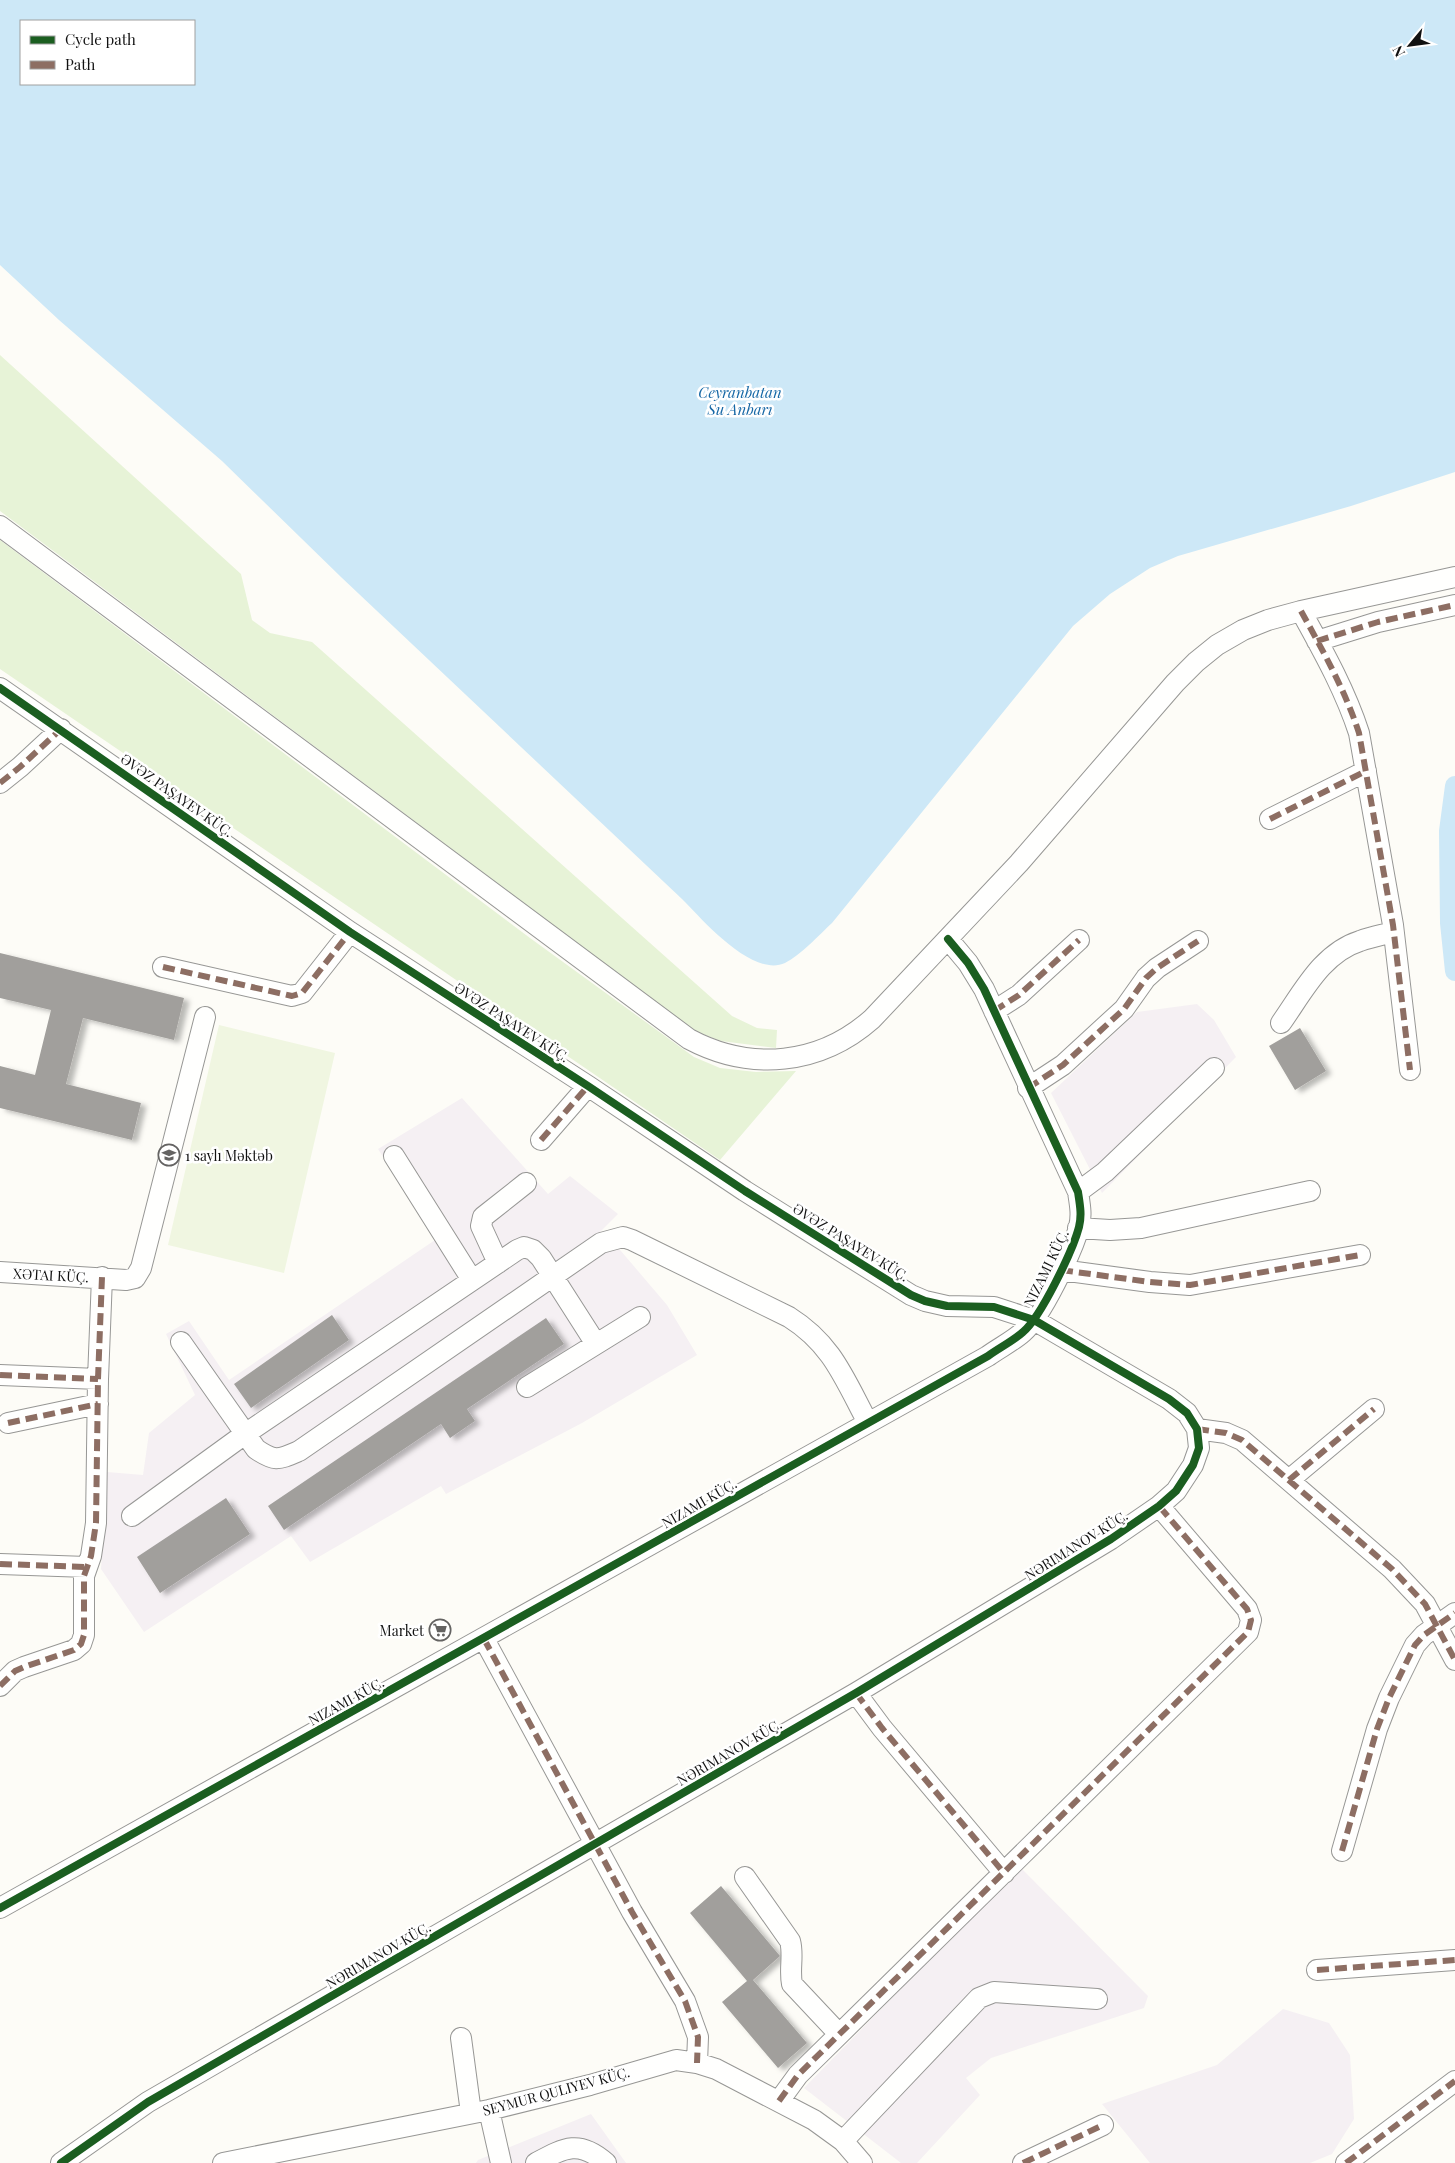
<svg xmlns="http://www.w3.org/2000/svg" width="1455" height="2163" font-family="'Playfair Display',serif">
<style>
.industrial{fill:#f5f0f3}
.green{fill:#e7f3d7}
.pitch{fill:#f0f6e1}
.water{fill:#cde8f7;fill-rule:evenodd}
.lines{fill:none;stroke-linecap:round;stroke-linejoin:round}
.canal{stroke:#cde8f7;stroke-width:20}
.building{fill:#a19f9c;filter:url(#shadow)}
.minor-casing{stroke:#979795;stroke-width:22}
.minor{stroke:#fffffe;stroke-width:20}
.quiet{stroke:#8d6e63;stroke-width:6;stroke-dasharray:12 6;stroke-linecap:butt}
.cycleway-casing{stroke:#fff;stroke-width:11}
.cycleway{stroke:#1b5e20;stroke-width:8}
.labels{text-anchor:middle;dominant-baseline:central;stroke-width:5;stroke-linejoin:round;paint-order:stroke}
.street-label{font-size:14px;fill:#111;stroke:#fff}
.poi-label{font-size:14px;fill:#111;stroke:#fff;text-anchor:start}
.water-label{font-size:15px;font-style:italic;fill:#1768a6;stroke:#fff}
</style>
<defs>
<filter id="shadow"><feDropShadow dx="5.5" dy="3" stdDeviation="2.5" flood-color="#0004"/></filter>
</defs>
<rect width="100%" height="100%" fill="#fdfcf7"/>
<path class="industrial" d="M1197,1004L1214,1020L1236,1057L1102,1193L1051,1093L1137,1012Z
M462,1098L548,1194L570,1176L618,1214L593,1239L615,1244L667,1305L697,1355L582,1423L446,1494L441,1486L310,1562L291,1536L144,1632L101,1569L107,1472L143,1475L149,1433L195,1395L166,1334L189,1321L229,1380L435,1240L378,1149Z
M1020,1867L1148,1996L1144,2008L991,2058L966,2078L980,2095L917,2163H901L804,2088Z
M1283,2009L1329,2023L1350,2055L1354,2119L1332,2154L1310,2163H1150L1102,2104L1217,2065Z
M591,2114L626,2163H476L478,2160Z"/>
<path class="green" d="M0,355L241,574L252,620L270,633L312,642L732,1016L757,1028L777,1030L776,1048L721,1041L695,1031L0,511Z
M0,540L530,938L694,1057L720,1068L756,1072L796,1071L720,1160L0,669Z"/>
<path class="pitch" d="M219,1025L335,1053L284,1273L168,1245Z"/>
<path class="water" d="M0,0H1455V472L1351,506L1178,556L1150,568L1110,594L1073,626L832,923C819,935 801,955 785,963C752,978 702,919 682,899L341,577L222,461L59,320L0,265ZM21,21H194V84H21Z"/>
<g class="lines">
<path class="canal" d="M1455,786L1449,831L1450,923L1455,971"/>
</g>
<path class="building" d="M0,953L184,998L174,1040L83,1018L66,1084L141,1103L132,1140L0,1108V1066L35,1075L51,1010L0,998Z
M1300,1028L1326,1071L1295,1090L1269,1046Z
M332,1315L349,1340L251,1408L234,1384Z
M546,1318L564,1344L467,1409L475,1421L450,1438L441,1424L284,1530L268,1506Z
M226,1498L250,1534L160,1593L137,1557Z
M721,1886L780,1956L753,1980L807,2043L778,2068L722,2002L747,1981L690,1913Z"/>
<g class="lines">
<g class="minor-casing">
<path id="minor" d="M0,526L689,1039C751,1072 820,1065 872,1019L1019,863L1175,683L1196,662L1217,645L1243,630L1268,620L1301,611L1455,577
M1301,611C1323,651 1345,690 1359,733L1393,925L1410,1070
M1317,641L1378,622L1455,605
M0,688L350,932L588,1086L745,1191L911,1295L925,1301L947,1306L994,1307L1034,1320L1169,1399L1187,1413L1197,1429L1199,1448L1193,1465L1176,1491L1159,1506L1111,1539L856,1693L148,2102L61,2163
M0,783L20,767L61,729
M1270,819L1366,771
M163,967L292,996L302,993L350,932
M994,1011L1019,995L1079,940
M1281,1023C1303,992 1322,953 1360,941C1371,937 1382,935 1393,932
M1028,1088L1063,1065L1124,1009L1146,978L1157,968L1198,941
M541,1140L588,1086
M394,1156L472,1280
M1078,1192L1105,1172L1214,1068
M1078,1228L1110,1230L1141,1228L1310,1191
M498,1263L481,1226L483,1217L526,1183
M1061,1270L1150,1282L1190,1285L1360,1255
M0,1272L126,1280L135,1278L141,1268L205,1017
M181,1342L256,1449C275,1462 278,1460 299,1451L601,1243L623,1237L632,1240L789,1317C832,1344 844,1378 867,1421
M0,1375L98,1379
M527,1387L640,1317
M8,1423L98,1404
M1197,1429L1226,1433L1242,1440L1392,1569L1425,1604L1455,1660
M1289,1480L1374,1409
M132,1516L245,1434L517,1250L524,1247L533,1250L541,1258L596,1344
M0,1564L87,1567
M484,1639L632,1912L685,2001L698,2037L697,2063
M0,1686L15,1671L24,1667L74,1650L81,1644L84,1635V1576L91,1556L96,1523L98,1379L102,1277
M856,1693L882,1728L1004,1873
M1342,1851L1377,1729L1389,1698L1415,1645L1424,1635L1455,1613
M745,1877L790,1941C794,1955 789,1969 792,1984L839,2034
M0,1908L988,1356C999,1348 1013,1341 1023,1332C1041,1317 1073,1250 1079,1227C1082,1215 1080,1205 1078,1192L984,989L968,963L948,939
M1317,1970L1455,1960
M461,2038L471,2113
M779,2101L798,2075L1248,1632L1251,1620L1247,1609L1159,1506
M489,2110L501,2163
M843,2141L979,1998L994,1992L1097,1999
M223,2163L489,2110L590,2085L676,2060L697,2063L716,2069L814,2120L843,2141L862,2163
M536,2163C564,2148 579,2139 606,2163
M1023,2163L1103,2125
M1346,2163L1455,2081"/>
</g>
<use href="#minor" class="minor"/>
<path class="quiet" d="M1301,611C1323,651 1345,690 1359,733L1393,925L1410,1070
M1317,641L1378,622L1455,605
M0,783L20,767L61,729
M1270,819L1366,771
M163,967L292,996L302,993L350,932
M994,1011L1019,995L1079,940
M1028,1088L1063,1065L1124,1009L1146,978L1157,968L1198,941
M541,1140L588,1086
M1061,1270L1150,1282L1190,1285L1360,1255
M0,1375L98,1379
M8,1423L98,1404
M1197,1429L1226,1433L1242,1440L1392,1569L1425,1604L1455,1660
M1289,1480L1374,1409
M0,1564L87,1567
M484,1639L632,1912L685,2001L698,2037L697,2063
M0,1686L15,1671L24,1667L74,1650L81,1644L84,1635V1576L91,1556L96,1523L98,1379L102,1277
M856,1693L882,1728L1004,1873
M1342,1851L1377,1729L1389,1698L1415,1645L1424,1635L1455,1613
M1317,1970L1455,1960
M779,2101L798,2075L1248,1632L1251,1620L1247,1609L1159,1506
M1023,2163L1103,2125
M1346,2163L1455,2081"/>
<g class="cycleway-casing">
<path id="cycleway" d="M0,688L350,932L588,1086L745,1191L911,1295L925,1301L947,1306L994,1307L1034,1320L1169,1399L1187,1413L1197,1429L1199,1448L1193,1465L1176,1491L1159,1506L1111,1539L856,1693L148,2102L61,2163
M0,1908L988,1356C999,1348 1013,1341 1023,1332C1041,1317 1073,1250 1079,1227C1082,1215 1080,1205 1078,1192L984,989L968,963L948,939"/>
</g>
<use href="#cycleway" class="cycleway"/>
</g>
<defs>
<g id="school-ring" transform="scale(1.125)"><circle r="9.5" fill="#fff" stroke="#646362" stroke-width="1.5"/><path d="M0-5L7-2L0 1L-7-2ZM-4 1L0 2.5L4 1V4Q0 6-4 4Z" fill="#646362"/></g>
<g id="supermarket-ring" transform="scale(1.125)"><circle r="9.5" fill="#fff" stroke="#646362" stroke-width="1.5"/><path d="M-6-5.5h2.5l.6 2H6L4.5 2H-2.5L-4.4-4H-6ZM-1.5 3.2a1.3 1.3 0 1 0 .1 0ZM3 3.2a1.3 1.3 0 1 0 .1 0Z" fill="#646362"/></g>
</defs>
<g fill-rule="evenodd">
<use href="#school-ring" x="169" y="1155"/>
<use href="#supermarket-ring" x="440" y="1630"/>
</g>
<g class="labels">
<g class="street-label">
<text transform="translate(177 795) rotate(35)">ƏVƏZ PAŞAYEV KÜÇ.</text>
<text transform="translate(512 1022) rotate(33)">ƏVƏZ PAŞAYEV KÜÇ.</text>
<text transform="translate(851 1242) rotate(32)">ƏVƏZ PAŞAYEV KÜÇ.</text>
<text transform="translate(1046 1268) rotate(-64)">NIZAMI KÜÇ.</text>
<text transform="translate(51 1275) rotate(3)">XƏTAI KÜÇ.</text>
<text transform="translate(699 1503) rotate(-30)">NIZAMI KÜÇ.</text>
<text transform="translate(1076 1545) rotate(-32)">NƏRIMANOV KÜÇ.</text>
<text transform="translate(346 1701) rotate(-29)">NIZAMI KÜÇ.</text>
<text transform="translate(729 1752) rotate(-30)">NƏRIMANOV KÜÇ.</text>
<text transform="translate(378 1955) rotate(-30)">NƏRIMANOV KÜÇ.</text>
<text transform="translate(556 2091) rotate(-15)">SEYMUR QULIYEV KÜÇ.</text>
</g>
<g class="poi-label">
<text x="185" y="1155">1 saylı Məktəb</text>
<text x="424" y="1630" text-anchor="end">Market</text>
</g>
<g class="water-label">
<text x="740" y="392">Ceyranbatan<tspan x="740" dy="17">Su Anbarı</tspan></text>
</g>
</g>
<rect x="20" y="20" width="175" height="65" fill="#ffffff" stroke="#a0a0a0"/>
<rect x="30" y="36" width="25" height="8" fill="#1b5e20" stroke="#a0a0a0"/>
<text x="65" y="45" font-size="15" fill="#111111">Cycle path</text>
<rect x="30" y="61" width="25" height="8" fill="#8d6e63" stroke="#a0a0a0"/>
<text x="65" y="70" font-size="15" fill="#111111">Path</text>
<g transform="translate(1410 45) rotate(241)" stroke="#ffffff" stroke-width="4" paint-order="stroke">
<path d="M0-4L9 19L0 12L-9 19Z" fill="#111111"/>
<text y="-8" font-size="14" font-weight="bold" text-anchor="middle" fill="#111111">N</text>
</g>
</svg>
